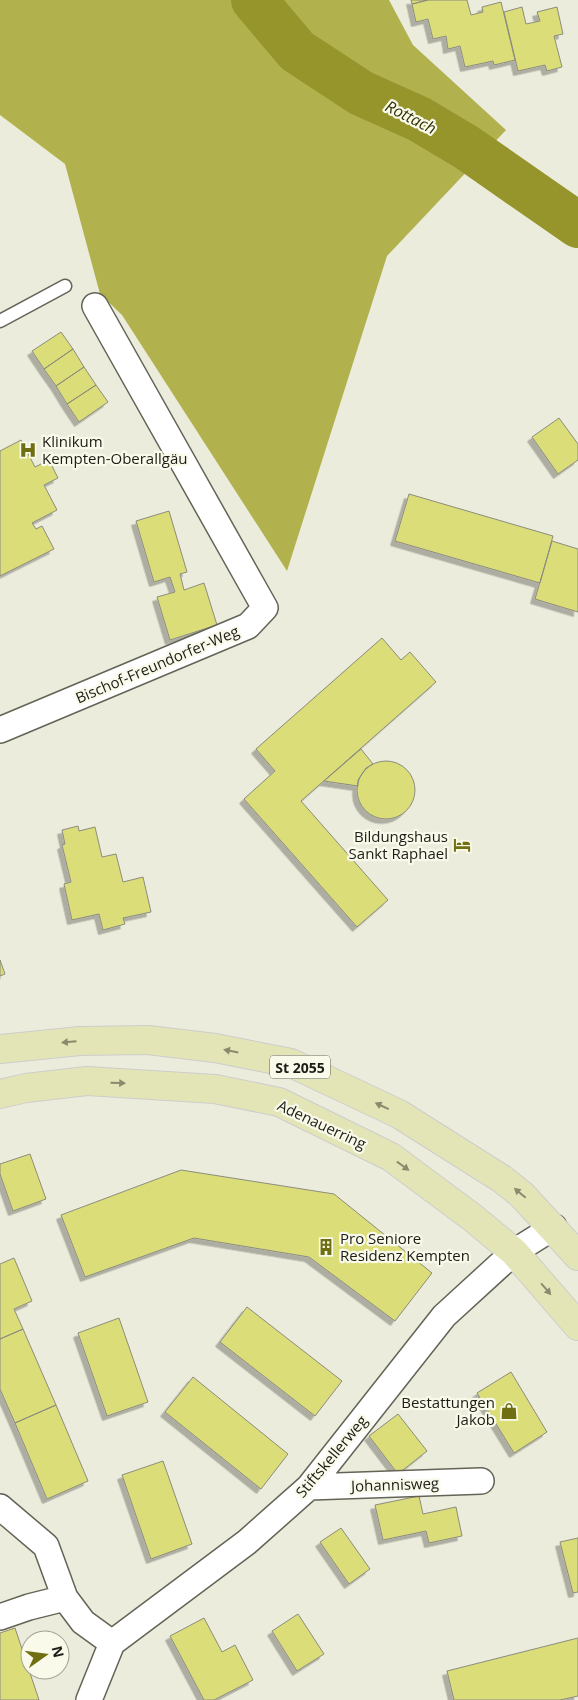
<svg xmlns="http://www.w3.org/2000/svg" width="578" height="1700" font-family="'Open Sans',sans-serif">
<style>
.forest{fill:#b1b24d}
.lines{fill:none;stroke-linecap:round;stroke-linejoin:round}
.river{stroke:#95952c;stroke-width:46}
.building{fill:#dbdd78;stroke:#8c8c7e;filter:url(#shadow)}
.service-casing{stroke:#636356;stroke-width:15}
.minor-casing{stroke:#636356;stroke-width:28}
.primary-casing{stroke:#cdcdcc;stroke-width:30}
.service{stroke:#fff;stroke-width:12}
.minor{stroke:#fff;stroke-width:25}
.primary{stroke:#e4e5b6;stroke-width:28}
.oneway{fill:#8a8b6e}
.labels{text-anchor:middle;dominant-baseline:central;stroke-width:4.5;stroke-linejoin:round;paint-order:stroke}
.shield{fill:#f9faea;stroke:#5f5f56;stroke-width:1}
.shield-label{font-size:14px;font-weight:bold;fill:#1d1d17}
.poi-label{font-size:15px;fill:#1d1d17;stroke:#f9faea;text-anchor:start}
.street-label{font-size:15px;fill:#1d1d17;stroke:#f9faea}
.water-label{font-size:16px;font-style:italic;fill:#303004;stroke:#f9faea}
</style>
<defs>
<filter id="shadow"><feDropShadow dx="-4.5" dy="4.5" stdDeviation="0" flood-color="#0004"/></filter>
</defs>
<rect width="100%" height="100%" fill="#ececdd"/>
<path class="forest" d="M0,0H389L413,45L506,130L387,256L287,571L122,315L100,294L65,164L0,115Z"/>
<g class="lines">
<path class="river" d="M254,0L297,51L361,93L419,119L466,147L578,225"/>
</g>
<path class="building" d="M411,0H428L412,4Z
M428,0H467L471,15L483,12L482,7L501,2L515,60L494,65L493,61L465,67L460,46L448,49L446,36L433,39L428,19L416,22L412,4Z
M522,7L526,24L540,21L537,12L557,7L563,34L554,36L562,67L547,71L545,65L518,71L504,12Z
M61,332L73,349L44,369L32,351Z
M73,349L84,367L56,386L44,369Z
M84,367L96,385L67,404L56,386Z
M96,385L108,402L79,422L67,404Z
M559,418L578,444V460L558,474L532,437Z
M21,440L35,467L49,460L58,478L44,485L57,510L32,523L36,529L42,526L54,549L0,576V451Z
M409,494L553,536L540,583L395,541Z
M169,511L187,572L180,574L184,590L204,583L217,625L170,640L157,597L175,592L170,577L154,582L136,521Z
M552,541L578,549V612L535,599Z
M382,638L401,660L410,652L436,682L301,801L388,900L357,927L244,799L275,771L256,749Z
M361,749L373,764L366,768L358,780V786L324,781Z
M357 790a29 29 0 1 1 58 0a29 29 0 1 1-58 0Z
M78,826L79,831L95,827L102,857L116,854L123,882L143,877L151,912L123,918L125,924L103,930L99,914L72,920L64,884L71,882L62,845L65,844L62,830Z
M0,960L5,974L0,976Z
M30,1154L46,1199L13,1211L0,1174V1164Z
M181,1170L334,1194L432,1273L395,1321L309,1257L194,1238L85,1277L61,1215Z
M14,1258L32,1301L14,1309L23,1329L0,1339V1264Z
M247,1307L342,1381L315,1416L220,1342Z
M119,1318L148,1402L107,1416L78,1333Z
M23,1329L56,1405L15,1423L0,1389V1339Z
M511,1372L547,1432L514,1453L477,1393Z
M193,1377L288,1454L261,1489L165,1412Z
M56,1405L88,1481L47,1499L15,1423Z
M398,1414L427,1451L398,1474L369,1436Z
M163,1461L192,1544L151,1559L122,1475Z
M419,1496L423,1514L456,1507L462,1536L429,1543L426,1531L383,1540L375,1505Z
M341,1528L370,1569L349,1584L320,1542Z
M578,1538V1592L573,1593L560,1542Z
M298,1614L324,1654L297,1671L272,1631Z
M204,1618L222,1652L235,1645L253,1680L214,1700H204L170,1636Z
M15,1628L39,1700H0V1633Z
M578,1638V1696L560,1700H454L447,1671Z"/>
<g class="lines">
<g class="service-casing">
<path id="service" d="M0,321L65,286"/>
</g>
<g class="minor-casing">
<path id="minor" d="M0,730L248,626L265,608L95,306
M309,1487L481,1481
M0,1507L46,1546L65,1598L83,1622L112,1643
M0,1617L29,1607L65,1598
M89,1700L112,1643L247,1542L309,1487L444,1316L514,1252L554,1227"/>
</g>
<g class="primary-casing">
<path id="primary" d="M0,1049L80,1041L148,1040L215,1048L291,1063L399,1114L502,1179L522,1195L578,1256
M0,1094L26,1088L87,1081L215,1089L279,1102L391,1157L473,1218L514,1252L578,1326"/>
</g>
<use href="#service" class="service"/>
<use href="#minor" class="minor"/>
<use href="#primary" class="primary"/>
</g>
<defs><path id="oneway-solid" d="M-6-.8H1V-3.2L6.5 0L1 3.2V.8H-6Z" transform="scale(1.25)"/></defs>
<g class="oneway">
<use href="#oneway-solid" transform="translate(69 1042) rotate(175)"/>
<use href="#oneway-solid" transform="translate(231 1051) rotate(-169)"/>
<use href="#oneway-solid" transform="translate(118 1083) rotate(2)"/>
<use href="#oneway-solid" transform="translate(382 1106) rotate(-155)"/>
<use href="#oneway-solid" transform="translate(403 1166) rotate(36)"/>
<use href="#oneway-solid" transform="translate(520 1193) rotate(-140)"/>
<use href="#oneway-solid" transform="translate(546 1289) rotate(49)"/>
</g>
<defs>
<g id="hospital-bare" transform="scale(1.35)"><path d="M-5-5h3v3.5h4V-5h3V5h-3V1.5h-4V5h-3Z" fill="#6f6f11" stroke="#f9faea" stroke-width="2.5" paint-order="stroke"/></g>
<g id="hotel-bare" transform="scale(1.35)"><path d="M-6-4.5h1.5V1H6V5H4.5V3h-9V5H-6ZM-4 0a1.8 1.8 0 1 1 3.6 0ZM.5 0V-2.5h3Q6-2.5 6 0Z" fill="#6f6f11" stroke="#f9faea" stroke-width="2.5" paint-order="stroke"/></g>
<g id="building-bare" transform="scale(1.35)"><path d="M-4-6H4V6H1V3H-1V6H-4ZM-2.5-4.3h1.7v1.8h-1.7ZM.8-4.3h1.7v1.8H.8ZM-2.5-1h1.7V.8h-1.7ZM.8-1h1.7V.8H.8Z" fill="#6f6f11" stroke="#f9faea" stroke-width="2.5" paint-order="stroke"/></g>
<g id="shop-bare" transform="scale(1.35)"><path d="M-5-2.5h2.3a2.7 3.5 0 0 1 5.4 0H5L5.5 6h-11ZM-1.5-2.5h3a1.5 2.3 0 0 0-3 0Z" fill="#6f6f11" stroke="#f9faea" stroke-width="2.5" paint-order="stroke"/></g>
</defs>
<g fill-rule="evenodd">
<use href="#hospital-bare" x="28" y="450"/>
<use href="#hotel-bare" x="462" y="845"/>
<use href="#building-bare" x="326" y="1247"/>
<use href="#shop-bare" x="509" y="1411"/>
</g>
<g class="labels">
<rect class="shield" x="270" y="1055.5" width="60" height="23" rx="4"/>
<g class="shield-label">
<text x="300" y="1067">St 2055</text>
</g>
<g class="poi-label">
<text x="42" y="441">Klinikum<tspan x="42" dy="17">Kempten-Oberallgäu</tspan></text>
<text x="448" y="836" text-anchor="end">Bildungshaus<tspan x="448" dy="17">Sankt Raphael</tspan></text>
<text x="340" y="1238">Pro Seniore<tspan x="340" dy="17">Residenz Kempten</tspan></text>
<text x="495" y="1402" text-anchor="end">Bestattungen<tspan x="495" dy="17">Jakob</tspan></text>
</g>
<g class="street-label">
<text transform="translate(157 664) rotate(-23)">Bischof-Freundorfer-Weg</text>
<text transform="translate(322 1124) rotate(25)">Adenauerring</text>
<text transform="translate(331 1456) rotate(-50)">Stiftskellerweg</text>
<text transform="translate(395 1484) rotate(-2)">Johannisweg</text>
</g>
<g class="water-label">
<text transform="translate(411 117) rotate(27)">Rottach</text>
</g>
</g>
<g transform="translate(45 1655) rotate(76)"><circle r="24" fill="#f9faea" stroke="#a1a296"/>
<path d="M0-4L9 19L0 12L-9 19Z" fill="#6f6f11"/>
<text y="-8" font-size="14" font-weight="bold" text-anchor="middle" fill="#1d1d17">N</text>
</g>
</svg>
